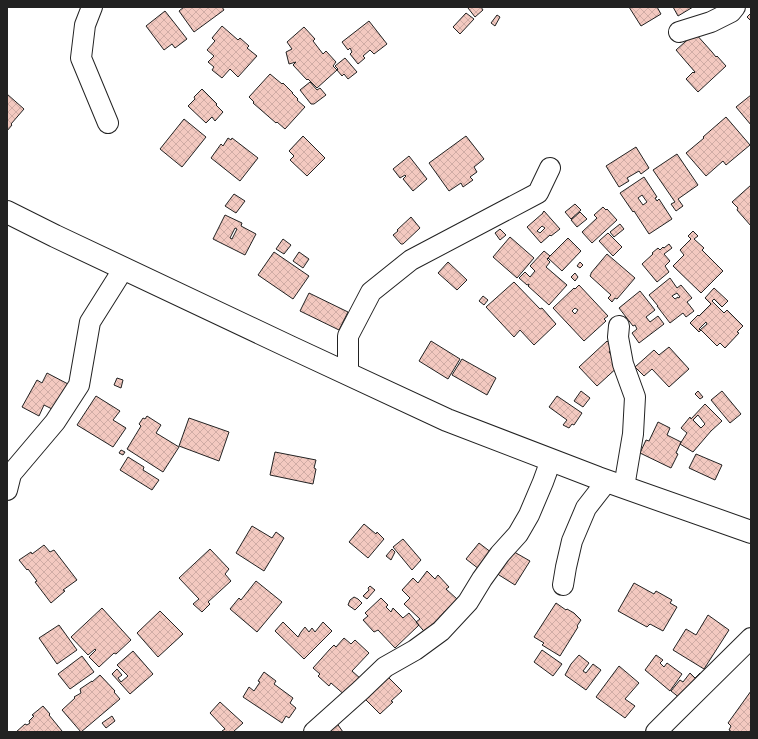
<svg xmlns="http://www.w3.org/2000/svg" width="758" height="739" font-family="'Noto Sans',sans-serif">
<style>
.building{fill:url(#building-cross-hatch);stroke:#222;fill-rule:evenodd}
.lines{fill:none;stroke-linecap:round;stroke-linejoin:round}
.minor-casing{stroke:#222;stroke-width:22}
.major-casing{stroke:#222;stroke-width:24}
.minor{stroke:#fff;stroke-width:20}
.major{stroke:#fff;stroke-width:22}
</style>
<defs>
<pattern id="building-cross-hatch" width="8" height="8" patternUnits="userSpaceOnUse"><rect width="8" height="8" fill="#f3c9c0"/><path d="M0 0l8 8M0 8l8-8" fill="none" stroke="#d0aca5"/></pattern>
</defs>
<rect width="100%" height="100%" fill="#fff"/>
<path class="building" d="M184,7H222L224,10L194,32L179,11Z
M470,7H481L483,10L475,17L468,8Z
M629,7H657L661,14L641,26Z
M673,7H693L678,16Z
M165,11L187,39L175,48L172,44L164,50L146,26Z
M466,13L474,19L460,34L453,27Z
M751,13V21L747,17Z
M497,15L500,17L495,26L491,23Z
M369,21L387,44L374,54L370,50L363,56L365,58L358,64L350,54L352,52L350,48L348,50L342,42Z
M222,26L238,40L240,38L249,46L247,48L257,56L238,77L230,69L222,78L212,70L214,67L208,62L214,56L207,50L215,41L212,38Z
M304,27L315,39L313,41L323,54L326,51L336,62L333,66L337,70L317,88L308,79L307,80L293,65L296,62L289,64L286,52L292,49L287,42Z
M695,33L712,52L716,57L717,56L726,66L698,92L686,79L693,72L694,73L695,72L676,50Z
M345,58L357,72L348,79L344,74L342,76L337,70L338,69L335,66Z
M270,74L282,84L283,83L293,93H292L298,99L297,100L305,107L285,129L277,122L276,123L253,103L254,102L249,97Z
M310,82L317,90L320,88L326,95L314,104H311L300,90Z
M202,89L217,104L216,105L223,112L215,121L212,117L206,123L188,106L195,99L194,97Z
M7,94L24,109L11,124L12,125L7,131Z
M751,95V125L736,107Z
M726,117L750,145L726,165L723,161L706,176L686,153L704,138L703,137Z
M184,119L206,137L182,167L160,149Z
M303,136L325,158L307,176L290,160L294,156L289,151Z
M466,136L484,159L474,167L477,172L470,177L473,180L463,187L461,183L449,191L429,163Z
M228,138L231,140L232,138L258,158L240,181L211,158L221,144L223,146Z
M636,147L649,168L641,174L639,171L627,178L629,181L619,187L606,166Z
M677,154L698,185L678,199L683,206L676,211L671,204L675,202L653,170Z
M409,156L427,179L413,191L403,179L406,176L405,175L400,178L393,169Z
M644,177L657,197L655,198L657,201L659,199L672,219L649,234L634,211L633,212L620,193ZM642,195L647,202L643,205L638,198Z
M751,185V226L737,210L738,208L732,202Z
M234,194L245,201L236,213L225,206Z
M575,204L581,210L571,219L565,212Z
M603,207L606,210L607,209L617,220L592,243L582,232L597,218L594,215Z
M544,211L560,229L551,236L550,235L541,243L527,227L543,213V212ZM542,226L545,228L540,233L537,231Z
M580,212L587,219L577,227L571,220Z
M225,215L242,223L241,226L256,234L245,255L213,239ZM235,228L237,229L232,239L230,238Z
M411,217L420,228L403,244H401L393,235L398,231L397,230Z
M620,224L624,229L614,237L610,232Z
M500,229L506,235L500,240L495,233Z
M693,231L698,236L694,239L704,248L702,250L723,271L701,293L673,266L684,255L680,250L691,239L688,236Z
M608,233L622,247L613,256L599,241Z
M510,237L534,258L517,278L493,257Z
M568,238L581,251L562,271L548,258Z
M283,239L291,245L284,254L276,249Z
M669,244L672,248L664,254L670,261L665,266L669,272L657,282L642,264L653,254L652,253L658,248L660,250L663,247L664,248Z
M544,251L550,256L547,259L550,262L546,267L567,285L549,305L528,286L529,285V284L527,285L519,278L525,272L530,277L535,271L530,266Z
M274,252L309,276L293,299L258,275Z
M299,252L309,259L303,268L293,261Z
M607,254L635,278L617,299L615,298L612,302L608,298L611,295L590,276L591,274V273Z
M448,262L467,280L457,290L438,273Z
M580,262L583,265L580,268L577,266Z
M575,273L578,277L575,281L571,277Z
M670,278L677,288L681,285L692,298L687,302L694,311L686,317L683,313L670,323L657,306H658L649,295ZM677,293L680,297L678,298V297L675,299L672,296Z
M514,282L540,309L542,308L556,324L534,345L520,330L514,337L486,307Z
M579,285L608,316L604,319L606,321L584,341L553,308L574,288L575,289ZM575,308L578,310L575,314L572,311Z
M714,288L728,301L722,307L714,299L712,301L724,313L727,310L743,326L737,332L739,333L725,348L720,343L717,346L701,330L699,332L690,323L698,315L699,316L711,304L705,298ZM706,322L707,324L700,330L699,329Z
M640,291L655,310L646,317L650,322L658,316L664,324L639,343L632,333L637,329L635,325L633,326L619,308Z
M309,293L348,312L339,330L300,311Z
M483,296L488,300L484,305L479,301Z
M431,341L460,359L448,379L419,361Z
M607,341L614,348L609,352L620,365L597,386L579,367Z
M669,347L689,369L669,387L652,369L644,376L635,367L654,350L659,355Z
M462,359L496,378L487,395L452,375Z
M47,373L68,384L54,410L44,405L39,416L22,407L37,380L42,383Z
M117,378L123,380L121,388L114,385Z
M581,391L590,398L583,407L574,401Z
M698,391L703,397L700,399L695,394Z
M722,391L741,414L730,423L711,400Z
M96,396L120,411L113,420L126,428L113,447L77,425Z
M557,396L582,413L574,425L572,424L569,428L563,425L567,420L549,407Z
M705,404L722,421L711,431L693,452L680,444L687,433L681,428L690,417L691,419ZM698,415L705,424L701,428L693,420Z
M147,416L161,425L156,433L179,447L163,472L127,449L141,426L139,424L143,418L145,419Z
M189,418L229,432L219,461L179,446Z
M658,422L670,428L667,435L681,442L676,453L678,454L671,468L640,453L646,440L649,441Z
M121,450L125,452L123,455L119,453Z
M275,452L316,460L314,468L316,469L313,484L270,475Z
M696,454L722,465L715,480L689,468Z
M128,457L144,467L143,470L159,480L152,490L120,470Z
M364,524L376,534L377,532L384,539L368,558L349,542Z
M252,526L272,538L276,532L284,538L264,571L236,553Z
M403,539L421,560L412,570L393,547Z
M479,543L492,553L479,569L466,559Z
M44,545L50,552L54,550L77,580L63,590L65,591L51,603L35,582L37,581L28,569L27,570L19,560L31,552L32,554Z
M210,549L229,569L225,574L231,581L208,602L210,604L202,612L193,604L199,599L179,578Z
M392,549L395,552L391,560L386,556Z
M509,549L530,561L515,585L499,575L496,572Z
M427,571L435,579L438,575L449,587L446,589L457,599L434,623L438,626L429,637L416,622L420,619L404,604L410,598L402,590L413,578L418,583Z
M256,581L282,602L257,632L230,609L239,598L241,600Z
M634,583L654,594L656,591L672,600L670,603L677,607L663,631L650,624L647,627L618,611Z
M370,586L375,590L367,599L363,596L369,590L368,588Z
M354,597L358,599L362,603L355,610L348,605L350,600Z
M381,598L388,605L386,607L391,612L393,608L403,618L409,613L419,625L395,648L378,630L374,632L363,620L368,616L365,613Z
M556,603L566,610L567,609L574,613L581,620L577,626L578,627L560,656L542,645L544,643L534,637Z
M102,608L131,640L116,654L114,653L99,667L89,657L96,650L95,649L88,655L71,637Z
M160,611L183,634L158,657L137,633Z
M708,615L729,630L704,669L673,650L686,629L696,635Z
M283,622L298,637L301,632L305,627L309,632L312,628L315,632L323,622L332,631L304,659L275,631Z
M59,625L77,650L57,664L39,638Z
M344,638L351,644L355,640L369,653L352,671L361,679L346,696L331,683L329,686L318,676L320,674L313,668L330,649L334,645L336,647Z
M542,650L562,664L553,676L534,662Z
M133,651L153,674L130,694L112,674L117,669L122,675L118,678L121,682L128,676L117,665Z
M579,655L589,663L583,671L586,673L593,664L601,670L586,690L565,675L571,664Z
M656,655L663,660L660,663L664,667L667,663L682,674L670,691L645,670Z
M82,656L94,672L70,689L58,674Z
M619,666L639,683L625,699L635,706L625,718L596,697Z
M264,672L276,681L274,684L293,698L290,703L296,708L289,718L286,716L282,723L243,697L249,687L254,691L260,682L258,681Z
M690,673L695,678L700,673L702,675L685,702L671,691L680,680L683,682Z
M100,675L115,691L114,692L120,699L81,732L62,710L75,698L74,697L81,693L80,689L92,681V682Z
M387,676L402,691L391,701L393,702L380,714L363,697Z
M751,691V732H732L729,730L731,726L728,723Z
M220,702L243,723L233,732H223L222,731L225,729L210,713Z
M43,706L50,714L49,715L62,731L61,732H16L25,724L27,725L30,723L29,721L34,716L32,715Z
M112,716L115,721L106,728L102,723Z
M336,722L343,732H323Z"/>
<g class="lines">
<g class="minor-casing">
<path id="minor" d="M92,7L85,25L81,58L108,123
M679,32L711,22L731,12L735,7
M619,326L618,337L623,364L635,397L633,434L624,487
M348,374V336L371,292L411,260L538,193L550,168
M7,490L11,474L55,422L79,385L90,322L124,268
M563,585L566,567L572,541L586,508L607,481
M314,732L361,690L385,667L415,650L441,631L468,602L482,579L500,554L518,534L529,515L543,482L551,460
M656,732L670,718L751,638"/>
</g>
<g class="major-casing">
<path id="major" d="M7,212L55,236L290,347L447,420L598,478L751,532"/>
</g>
<use href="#minor" class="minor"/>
<use href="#major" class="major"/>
</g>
<rect width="758" height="739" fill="none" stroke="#222222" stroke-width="16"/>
</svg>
